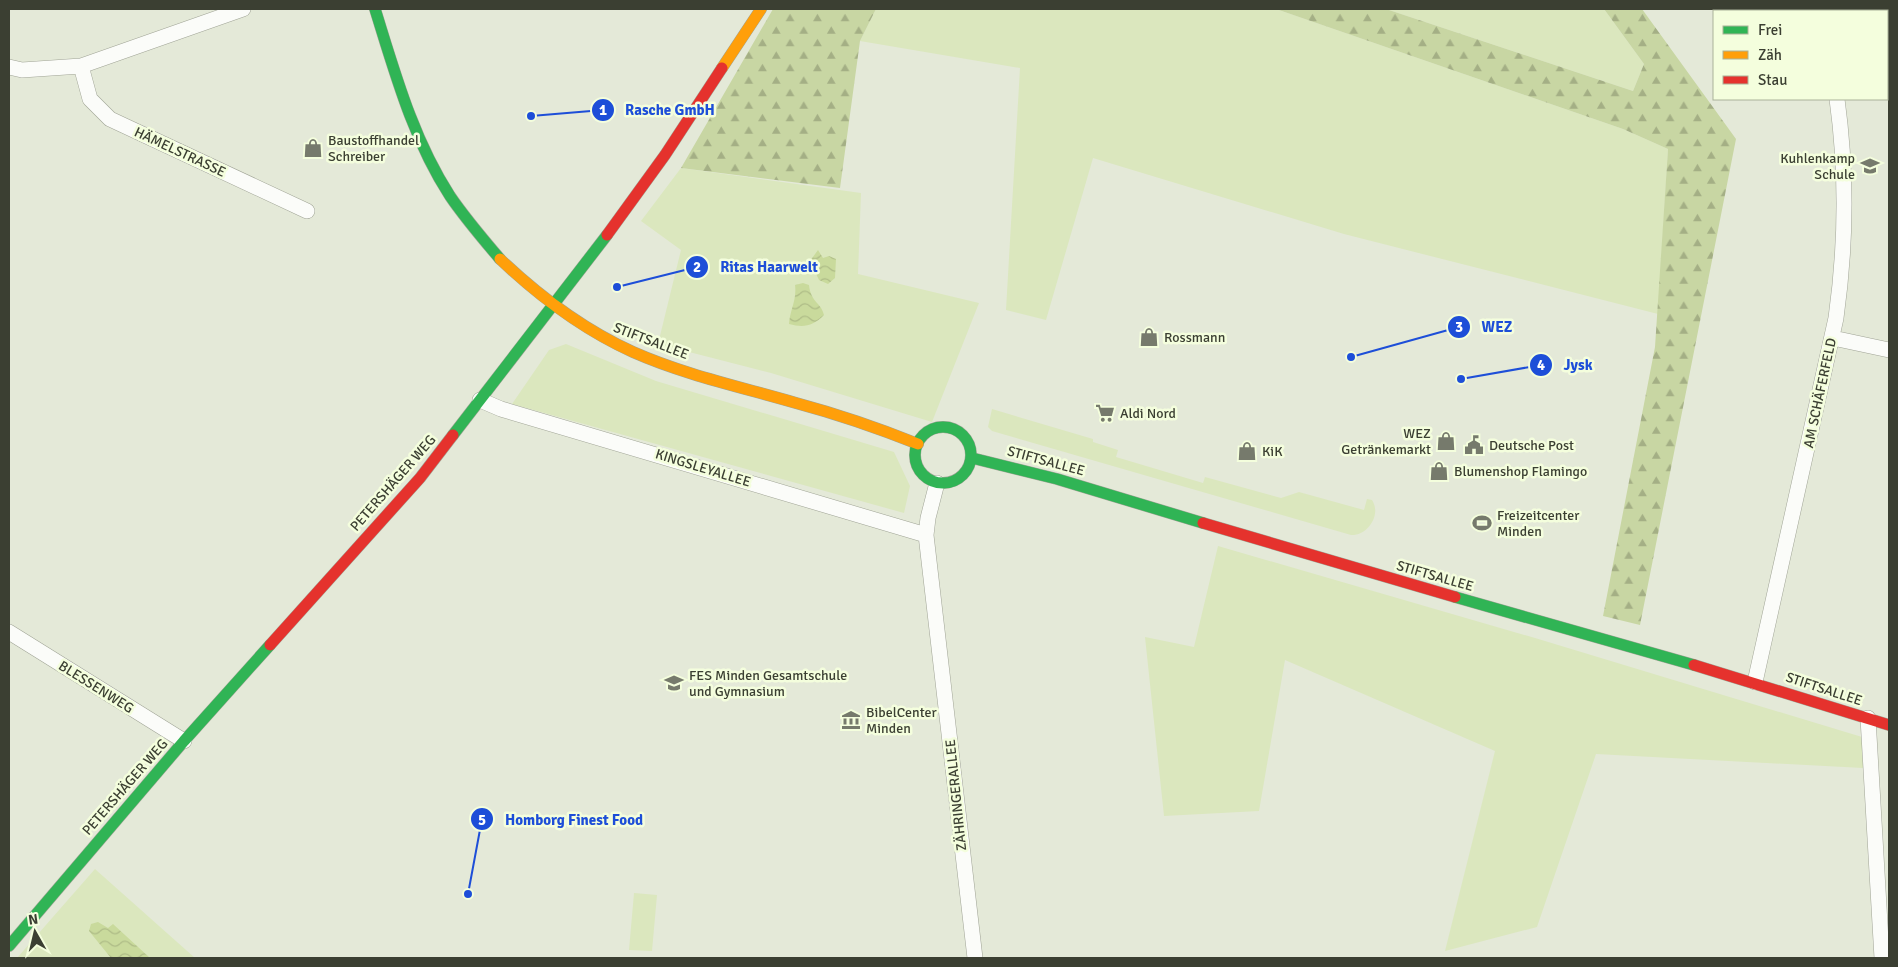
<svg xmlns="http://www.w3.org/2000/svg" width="1898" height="967" font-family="Signika,sans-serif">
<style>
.green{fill:#dbe7be}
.forest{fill:url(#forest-firs)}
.water{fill:url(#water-waves)}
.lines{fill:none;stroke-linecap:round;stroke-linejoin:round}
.street-casing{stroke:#a0a496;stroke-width:16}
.fast-casing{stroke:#a0a496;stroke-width:12}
.slow-casing{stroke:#a0a496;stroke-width:12}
.jam-casing{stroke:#a0a496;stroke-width:12}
.street{stroke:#fbfcf9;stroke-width:15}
.fast{stroke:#30b455;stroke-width:11}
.slow{stroke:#ff9f0a;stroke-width:11}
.jam{stroke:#e5322d;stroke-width:11}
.labels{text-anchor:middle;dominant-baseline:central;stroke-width:5;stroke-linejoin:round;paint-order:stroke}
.poi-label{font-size:14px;fill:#3b3f32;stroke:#f4fedd;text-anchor:start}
.street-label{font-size:14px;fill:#3b3f32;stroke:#f4fedd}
.leader{fill:none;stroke:#1d4ed8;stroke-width:2}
.callout-dot{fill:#1d4ed8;stroke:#f4fedd;stroke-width:2}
.mark-label{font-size:15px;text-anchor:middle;font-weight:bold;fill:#fff}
.callout-label{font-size:15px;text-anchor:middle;font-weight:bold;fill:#1d4ed8;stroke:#f4fedd;stroke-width:5;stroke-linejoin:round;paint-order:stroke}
</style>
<defs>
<pattern id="forest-firs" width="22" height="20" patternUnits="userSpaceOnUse" patternTransform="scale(1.25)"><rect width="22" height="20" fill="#c8d6a3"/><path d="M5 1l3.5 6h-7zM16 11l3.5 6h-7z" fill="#a4af85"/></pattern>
<pattern id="water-waves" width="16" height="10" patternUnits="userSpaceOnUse" patternTransform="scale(1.25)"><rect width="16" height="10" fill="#c9da9c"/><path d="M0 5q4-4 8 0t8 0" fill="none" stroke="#aebc87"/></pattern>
</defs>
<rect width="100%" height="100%" fill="#e4e9d8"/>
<path class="green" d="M876,9H1276L1623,129L1668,149L1658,314L1344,234L1093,158L1046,320L1006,310L1020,68L860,41Z
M1386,9H1604L1644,64L1633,91Z
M681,168L861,193L858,274L979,303L932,422L771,373L658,344L681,250L641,221Z
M566,344L656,381L894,452L910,486L904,513L512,404L549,350Z
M992,409L1093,439V442L1118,450L1116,457L1203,483L1205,477L1281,498L1299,492L1364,510L1367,499L1372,500C1382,515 1367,536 1351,535L992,431L988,427Z
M1218,546L1535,638L1862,737L1863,768L1596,754L1537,927L1445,951L1495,751L1285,660L1259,811L1164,816L1145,637L1194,647Z
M95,869L195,958H17Z
M634,893L657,895L652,951L629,950Z"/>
<path class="forest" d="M773,9H876L860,41L840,188L681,168Z
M1276,9H1386L1633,91L1644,64L1604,9H1642L1736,139L1640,625L1603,616L1655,347L1668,149L1623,129Z"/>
<path class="water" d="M818,250L823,258L829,256L836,259L835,278L828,284L819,280L810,261Z
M803,283L809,285C811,303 821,302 824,315C813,326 804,328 789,324C790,310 797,300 795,285Z
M98,922L108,928L113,924L150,958H111L89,931L91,924Z"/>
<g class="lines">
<g class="street-casing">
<path id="street" d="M1794,9L1796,11
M81,66L90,99L110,119L307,211
M9,67L22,70L81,66L243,9
M1833,338L1889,350
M480,400L501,409L926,535
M937,483L928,518L926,535L975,958
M9,632L184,741
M1755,682L1836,318C1846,246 1847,172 1837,99
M1868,718L1882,958"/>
</g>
<g class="fast-casing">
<path id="fast" d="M375,9C395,73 413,139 450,196C465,218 482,238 500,259
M915 455a28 28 0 1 1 56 0a28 28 0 1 1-56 0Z
M453,435L607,235
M972,458L1057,479L1203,523
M1455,597L1694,665
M9,946L184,741L270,645"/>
</g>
<g class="slow-casing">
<path id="slow" d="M722,68L761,9
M500,259C540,297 582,329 633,352C685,375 741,387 796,403C837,414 878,428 918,444"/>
</g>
<g class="jam-casing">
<path id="jam" d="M607,235L665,155L722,68
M1203,523L1455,597
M270,645L420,478L453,435
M1694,665L1889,725"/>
</g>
<use href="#street" class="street"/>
<use href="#fast" class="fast"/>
<use href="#slow" class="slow"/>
<use href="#jam" class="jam"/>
</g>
<defs>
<g id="shop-bare" transform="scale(1.5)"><path d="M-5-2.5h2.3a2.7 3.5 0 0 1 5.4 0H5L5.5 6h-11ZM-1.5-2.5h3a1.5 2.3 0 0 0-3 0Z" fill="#767a6c" stroke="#f4fedd" stroke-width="2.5" paint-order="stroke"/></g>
<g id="school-bare" transform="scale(1.5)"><path d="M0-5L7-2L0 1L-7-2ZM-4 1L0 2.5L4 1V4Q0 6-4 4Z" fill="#767a6c" stroke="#f4fedd" stroke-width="2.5" paint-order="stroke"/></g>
<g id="supermarket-bare" transform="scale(1.5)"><path d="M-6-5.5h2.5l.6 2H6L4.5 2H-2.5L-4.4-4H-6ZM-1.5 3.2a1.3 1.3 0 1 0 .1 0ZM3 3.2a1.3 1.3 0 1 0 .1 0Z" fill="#767a6c" stroke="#f4fedd" stroke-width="2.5" paint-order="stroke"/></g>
<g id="civic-bare" transform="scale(1.5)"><path d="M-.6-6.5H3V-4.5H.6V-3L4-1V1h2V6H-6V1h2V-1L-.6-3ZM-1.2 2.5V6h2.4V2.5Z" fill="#767a6c" stroke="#f4fedd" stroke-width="2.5" paint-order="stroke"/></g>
<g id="stadium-bare" transform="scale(1.5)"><path d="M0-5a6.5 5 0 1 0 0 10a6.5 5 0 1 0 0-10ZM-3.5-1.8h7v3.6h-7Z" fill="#767a6c" stroke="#f4fedd" stroke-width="2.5" paint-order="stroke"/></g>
<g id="museum-bare" transform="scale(1.5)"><path d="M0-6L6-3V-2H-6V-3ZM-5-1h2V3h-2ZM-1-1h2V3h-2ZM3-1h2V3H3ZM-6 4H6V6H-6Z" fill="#767a6c" stroke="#f4fedd" stroke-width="2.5" paint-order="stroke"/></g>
</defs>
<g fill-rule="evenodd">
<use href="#shop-bare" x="313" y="148"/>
<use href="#school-bare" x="1870" y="166"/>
<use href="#shop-bare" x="1149" y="337"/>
<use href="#supermarket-bare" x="1105" y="413"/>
<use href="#shop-bare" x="1446" y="441"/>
<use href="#civic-bare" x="1474" y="445"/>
<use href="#shop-bare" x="1247" y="451"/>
<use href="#shop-bare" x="1439" y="471"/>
<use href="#stadium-bare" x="1482" y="523"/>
<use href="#school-bare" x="674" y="683"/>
<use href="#museum-bare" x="851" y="720"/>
</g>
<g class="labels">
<g class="poi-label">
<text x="328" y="140">Baustoffhandel<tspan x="328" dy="16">Schreiber</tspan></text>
<text x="1855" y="158" text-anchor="end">Kuhlenkamp<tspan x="1855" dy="16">Schule</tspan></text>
<text x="1164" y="337">Rossmann</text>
<text x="1120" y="413">Aldi Nord</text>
<text x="1431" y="433" text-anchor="end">WEZ<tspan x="1431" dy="16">Getränkemarkt</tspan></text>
<text x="1489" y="445">Deutsche Post</text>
<text x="1262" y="451">KiK</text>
<text x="1454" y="471">Blumenshop Flamingo</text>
<text x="1497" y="515">Freizeitcenter<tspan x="1497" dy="16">Minden</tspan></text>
<text x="689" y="675">FES Minden Gesamtschule<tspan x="689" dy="16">und Gymnasium</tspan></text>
<text x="866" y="712">BibelCenter<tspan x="866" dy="16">Minden</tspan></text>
</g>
<g class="street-label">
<text transform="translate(180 152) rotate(25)">HÄMELSTRASSE</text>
<text transform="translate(651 341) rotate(21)">STIFTSALLEE</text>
<text transform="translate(1820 393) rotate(-78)">AM SCHÄFERFELD</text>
<text transform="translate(1046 461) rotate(15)">STIFTSALLEE</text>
<text transform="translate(703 468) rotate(17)">KINGSLEYALLEE</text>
<text transform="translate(393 483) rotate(-49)">PETERSHÄGER WEG</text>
<text transform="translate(1435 576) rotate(16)">STIFTSALLEE</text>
<text transform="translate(96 687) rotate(32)">BLESSENWEG</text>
<text transform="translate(1824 689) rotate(18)">STIFTSALLEE</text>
<text transform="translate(125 787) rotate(-49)">PETERSHÄGER WEG</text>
<text transform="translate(956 795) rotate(-96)">ZÄHRINGERALLEE</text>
</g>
</g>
<path class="leader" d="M531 116L603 110M617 287L697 267M1351 357L1459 327M1461 379L1541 365M468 894L482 819"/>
<g class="callout-dot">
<circle cx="531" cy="116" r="5"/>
<circle cx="617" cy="287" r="5"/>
<circle cx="1351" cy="357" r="5"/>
<circle cx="1461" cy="379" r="5"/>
<circle cx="468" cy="894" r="5"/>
<circle cx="603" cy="110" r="12"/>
<circle cx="697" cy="267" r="12"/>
<circle cx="1459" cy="327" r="12"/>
<circle cx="1541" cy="365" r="12"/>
<circle cx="482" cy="819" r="12"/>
</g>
<g class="mark-label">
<text x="603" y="115">1</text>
<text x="697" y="272">2</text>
<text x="1459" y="332">3</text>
<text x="1541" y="370">4</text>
<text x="482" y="825">5</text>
</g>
<g class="callout-label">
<text x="670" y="115">Rasche GmbH</text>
<text x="769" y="272">Ritas Haarwelt</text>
<text x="1497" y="332">WEZ</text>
<text x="1578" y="370">Jysk</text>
<text x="574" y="825">Homborg Finest Food</text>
</g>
<rect width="1898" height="967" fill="none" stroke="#3b3f32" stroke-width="20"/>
<rect x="1713" y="10" width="175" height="90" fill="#f4fedd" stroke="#aab299"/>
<rect x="1723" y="26" width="25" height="8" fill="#30b455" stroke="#aab299"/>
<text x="1758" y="35" font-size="15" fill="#3b3f32">Frei</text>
<rect x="1723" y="51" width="25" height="8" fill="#ff9f0a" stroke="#aab299"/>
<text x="1758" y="60" font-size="15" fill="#3b3f32">Zäh</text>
<rect x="1723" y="76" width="25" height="8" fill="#e5322d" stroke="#aab299"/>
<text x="1758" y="85" font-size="15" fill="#3b3f32">Stau</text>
<g transform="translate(35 932) rotate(352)" stroke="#f4fedd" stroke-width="4" paint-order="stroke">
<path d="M0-4L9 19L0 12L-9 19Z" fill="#3b3f32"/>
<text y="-8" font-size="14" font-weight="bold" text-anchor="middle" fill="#3b3f32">N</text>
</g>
</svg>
